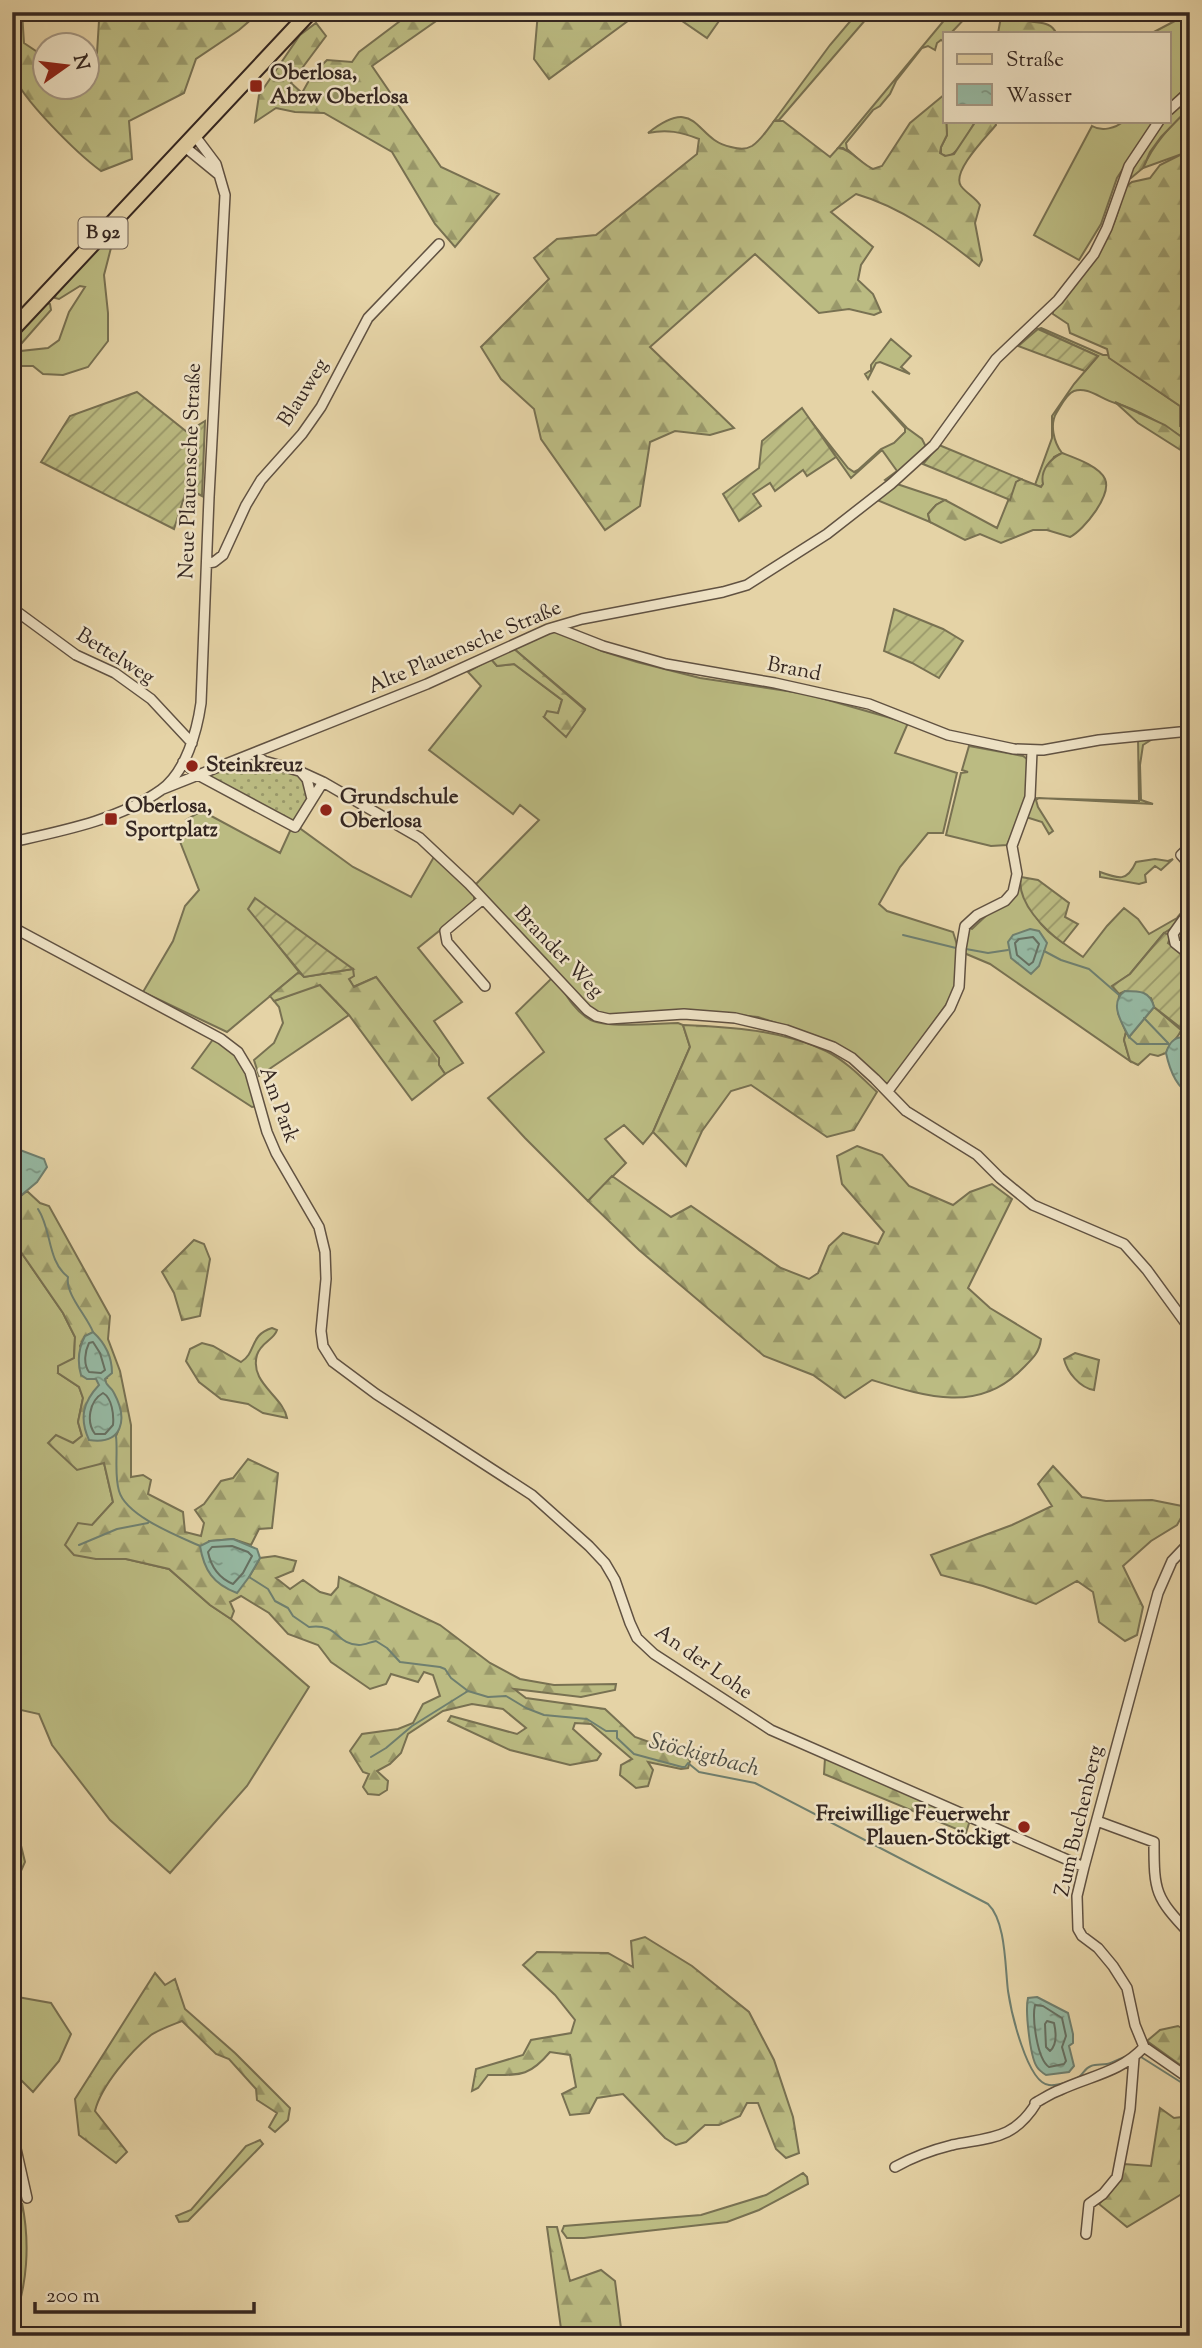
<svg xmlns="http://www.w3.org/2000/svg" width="1202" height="2348" font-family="'Sorts Mill Goudy',serif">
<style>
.grass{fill:#bbbb82;stroke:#787152;stroke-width:2}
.forest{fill:url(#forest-firs);stroke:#787152;stroke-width:2;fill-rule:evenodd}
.park{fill:url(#park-dots);stroke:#787152;stroke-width:2}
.garden{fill:url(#garden-furrows);stroke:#787152;stroke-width:2}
.water{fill:url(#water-ripples);stroke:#6f7f6f;stroke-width:2}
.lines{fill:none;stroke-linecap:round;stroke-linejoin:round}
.shore{stroke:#667062;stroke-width:2}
.stream{stroke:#6f7f6f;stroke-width:2}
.street-casing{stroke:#615242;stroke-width:12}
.primary-casing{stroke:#352721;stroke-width:18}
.street{stroke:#eee2c5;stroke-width:9}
.primary{stroke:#e5d3a6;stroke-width:14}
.poi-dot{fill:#8f2418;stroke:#eee2c5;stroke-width:2.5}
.labels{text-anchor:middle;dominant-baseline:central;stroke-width:5;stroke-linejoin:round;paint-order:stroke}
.shield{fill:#eee2c5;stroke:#6c5f52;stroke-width:2}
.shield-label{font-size:19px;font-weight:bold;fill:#352721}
.poi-label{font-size:21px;font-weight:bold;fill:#352721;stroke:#eee2c5;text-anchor:start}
.street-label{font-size:21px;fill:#352721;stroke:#eee2c5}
.water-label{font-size:23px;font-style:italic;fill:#4d4c42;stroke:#eee2c5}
</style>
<defs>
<pattern id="forest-firs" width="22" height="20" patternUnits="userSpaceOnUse" patternTransform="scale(1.75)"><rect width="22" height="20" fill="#bbbb82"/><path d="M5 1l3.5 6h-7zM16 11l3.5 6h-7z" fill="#99986a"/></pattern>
<pattern id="park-dots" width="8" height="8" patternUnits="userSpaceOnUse" patternTransform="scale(1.75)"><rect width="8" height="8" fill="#bbbb82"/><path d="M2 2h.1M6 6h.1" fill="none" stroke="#99986a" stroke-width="1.8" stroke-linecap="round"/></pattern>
<pattern id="garden-furrows" width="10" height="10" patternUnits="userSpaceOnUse" patternTransform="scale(1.75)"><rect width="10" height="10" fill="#bbbb82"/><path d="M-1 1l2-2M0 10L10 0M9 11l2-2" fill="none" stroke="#99986a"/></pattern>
<pattern id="water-ripples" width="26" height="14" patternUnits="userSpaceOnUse" patternTransform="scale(1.75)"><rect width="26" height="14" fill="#96b9a3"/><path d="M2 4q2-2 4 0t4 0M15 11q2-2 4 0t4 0" fill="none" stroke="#7b9684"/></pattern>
</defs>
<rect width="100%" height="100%" fill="#e5d3a6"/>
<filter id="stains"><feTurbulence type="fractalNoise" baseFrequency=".00286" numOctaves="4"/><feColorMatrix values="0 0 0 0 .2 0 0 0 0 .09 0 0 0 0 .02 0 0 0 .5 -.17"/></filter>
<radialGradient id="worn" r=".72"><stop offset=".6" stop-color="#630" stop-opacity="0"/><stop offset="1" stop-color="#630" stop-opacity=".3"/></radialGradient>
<path class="grass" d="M858,12H868L867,18L779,120L774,121L830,45Z
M951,12H971L951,33H945V42L941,40L937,43L935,50L928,46L922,48L896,81L890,94L880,106L873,110L846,143L847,149L866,166L843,148H838Z
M1190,13V84L1169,104V33H1152Z
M1190,107V132L1184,143L1182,154L1143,168C1153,144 1171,125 1190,107Z
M946,121H976C967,133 962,150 948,157L941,154V147L947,135Z
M1124,121H1154L1117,178L1101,224L1079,260L1034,235L1092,126C1102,132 1116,128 1124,121Z
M106,240L112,244L104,275L108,313V341L88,367L63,375L43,374L33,366H21L12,374V337L45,303L50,304L51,310L21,344L20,351L48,348L59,340L69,312L85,287L80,286L59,299L55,298L56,291Z
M1041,328L1103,355H1108L1110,358L1180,406V426L1190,432V443C1166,426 1139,410 1115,403C1102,400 1088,386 1074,391C1066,394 1061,406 1057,412C1049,424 1054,443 1062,453L1054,457L1043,484L1041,487L1035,485L1052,438V416L1074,384L1098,356L1038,329Z
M891,339L911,356L901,367L910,374L880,362L876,363L868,379L865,374L871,370V365Z
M872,391L907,428L922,439L926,447L888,482L885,480L897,471L882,450L851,478L811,421L848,468L854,472L858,470L881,449L894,443L905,432V428Z
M897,484L945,500L936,505L928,514L930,522L877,500Z
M555,631L602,651L637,662L700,678L807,694L908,723L895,753L957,773L943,833H928L900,867L879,904L887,911L953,932C961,954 961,973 953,995L890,1083H885L869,1069L782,1025L758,1017L684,1010L615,1016L597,1015L587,1007L546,959L475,885L539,820L520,805L513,814L429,750L481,686L468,672L491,659L497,666L514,664L562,700L558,713L544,717L566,736L585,709L513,648Z
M1138,737L1154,738L1143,745L1140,765L1141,800L1153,804L1039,798L1036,800L1038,807L1053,831L1049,834L1042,822L1026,817L1032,798L1139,801Z
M969,746L1023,756L1027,759V801L1007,845L991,846L946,835L961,773L968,772L962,770Z
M202,811L280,853L290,831L298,827L353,867L411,897L435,855L474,892V903L418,948L462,1002L434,1021L463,1063L445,1074L439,1065V1058L376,977L353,987L349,979L249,909L299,972L227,1032L143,992L173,941L185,906L199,890L179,839L191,833L186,820Z
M1155,859L1168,861L1173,859L1161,870L1155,866L1145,875L1146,882L1139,884L1100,877V872C1119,879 1127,882 1136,862Z
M1020,884C1037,928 1046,931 1083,957L1107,926L1124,908L1138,919L1149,934L1177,918L1190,902V907L1172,928L1164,933L1130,974L1113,986L1125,991L1119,995L1118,1013L1126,1032L1124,1040L1130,1061L990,964L964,953L967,928L972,929Z
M554,976C564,991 573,1010 589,1019C603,1029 658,1023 678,1023L683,1025L690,1047L653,1132L643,1144L624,1125L605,1139L626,1163L588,1201L525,1138L488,1098L544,1052L516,1013Z
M319,984L349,1015L259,1076L254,1060L274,1043L283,1023L279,1007L274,1001Z
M214,1038L236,1053L249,1080L257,1106L252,1107L192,1068Z
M12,1239L63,1313L75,1337L74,1358L58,1373L79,1387L83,1398L78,1422L82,1436L73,1443L104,1463L113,1502L92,1525L96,1559H126L169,1569L210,1605L231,1619L309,1687L247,1786L170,1873L110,1820L52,1745L39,1714L12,1708Z
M12,1996L51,2003L71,2034L59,2061L33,2092L12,2071Z
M260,2140L263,2144L188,2221L179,2222L176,2216L191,2210L246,2146Z
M803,2173L807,2177L808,2184L759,2210L727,2222L584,2238H567L562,2231L564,2226L701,2215L766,2195Z
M22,2203C30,2242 28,2287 12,2324V2288L15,2282Z"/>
<path class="forest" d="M12,12H22L24,43L42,55L45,53L46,88H88V51L90,56L97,53L99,21L107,12H143L147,19H164L177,13L182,15L188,12H260L239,30L196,59L184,93L129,121L132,159L101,171C79,155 20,98 13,73C8,55 12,31 12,12Z
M412,12H449L372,66L441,167L499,194L455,247L435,224L392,152L324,113L295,112L276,108L255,122L259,95L300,35L316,23L326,36L291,83L302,93L312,75L327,60L352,62L359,52Z
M538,12H640L549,79L534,59Z
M669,12H708L719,21L707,38Z
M1002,12H1021L1023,19C1034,25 1050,19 1056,33H998Z
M945,94L947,135L941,147L940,153L945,156L954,154L976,121H995L996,125C987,136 951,172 961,186C967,194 975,197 980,205L975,223L982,260L979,266C943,237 901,207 856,194L831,212L873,247L861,265L858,280L873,294L881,312L874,315L849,309L819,313L755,254L650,347L734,428L710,435L675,431L650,442L640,506L605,530L541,439L534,409L501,379L481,347L549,279L534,258L557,239L596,235L697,154L699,139C681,132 667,129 648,133C699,93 694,140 731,147C739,149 745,150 752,146C761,140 768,129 774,121H783L830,157L838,148C851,149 861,164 873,169L882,166L910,123Z
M1190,94V107L1161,137L1150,152L1143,168L1131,178H1127L1163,121H1169V114Z
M1190,132V155L1185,157L1190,170V246L1183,248C1180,256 1182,264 1190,267V432L1180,426V406L1109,358L1107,349L1070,333L1068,324L1053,314V311C1087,271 1114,242 1124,188L1132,182L1150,178L1160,165L1182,154L1184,143Z
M1115,402L1165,425L1190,443V456L1138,423Z
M1062,453C1075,458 1099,466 1105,479C1112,495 1084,530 1070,537L1047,530H1033L1001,543L980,534L965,540L930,522L928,514L936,505L945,500L997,528L1016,481L1021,479L1041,487L1043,484C1040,470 1050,459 1062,453Z
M513,648L585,710L566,737L544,717L547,711L558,713L562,700L514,664L497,666L491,659Z
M353,969L354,976L349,979L354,987L376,977L439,1058V1065L445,1074L412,1100L349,1015L320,985L274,1001L270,996L299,972L304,977Z
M1154,1007L1181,1030C1179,1038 1169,1043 1166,1053L1158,1056L1150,1054L1138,1065L1130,1061L1124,1040L1126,1032L1129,1037Z
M683,1025C732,1027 781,1030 826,1051C846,1061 862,1078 877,1092L854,1130L827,1137L751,1085L731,1091L702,1131L686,1166L653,1132L690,1047Z
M857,1146L882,1155L909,1186L953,1205L970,1192L992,1184L1012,1199L968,1288L990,1308L1041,1339C1039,1354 1032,1359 1021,1370C978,1414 924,1396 872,1380L845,1398L813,1375L764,1356L639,1250L588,1201L612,1176L671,1217L691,1206L781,1268L809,1279L818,1273L829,1246L843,1233L878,1244L884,1232L842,1184L837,1156Z
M27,1191L40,1203L49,1206L110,1316L108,1339L120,1371L131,1425V1477L143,1475L151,1480L148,1494L183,1512L185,1532L201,1536L204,1523L195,1510L204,1504L221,1481L233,1478L248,1459L278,1473L272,1528L259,1529L251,1545L233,1539L210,1541L249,1577L260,1558L275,1556L296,1561L293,1571L276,1578L290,1589L303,1580L320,1592L331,1595L338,1587L339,1577L440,1625L490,1663L520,1679L554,1685L616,1684L615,1690L581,1697L514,1689L526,1698L605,1709L635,1737L686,1755L690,1761L688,1768L681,1769L648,1762L653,1770L648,1786L636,1788L620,1775L621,1765L632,1759L591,1724L575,1723L573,1729L601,1754L597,1760L570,1765L510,1750L448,1721L451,1716L517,1734L526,1728L503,1709L472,1704L443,1711L408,1734L401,1753L390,1764L377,1771L388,1781L387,1790L379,1795L368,1794L363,1787L369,1774L363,1772L350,1751L362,1734L398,1729L413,1723L423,1704L440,1696L433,1675L424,1672L418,1682L391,1674L386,1684L370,1689L331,1662L318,1645L288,1634L269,1613L241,1596L230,1602L234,1611L231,1619L210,1605L169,1569L126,1559H96L74,1555L65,1545L78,1523L92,1525L113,1502L104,1463L77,1470L48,1443L56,1435L73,1443L82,1436L78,1422L83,1398L79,1387L58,1373V1366L74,1358L75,1337L63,1313L12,1239V1203ZM93,1333L107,1378L105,1379L106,1385C119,1396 124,1420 116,1436L98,1380L80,1346L85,1336Z
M194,1240L204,1244L210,1259L200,1316L182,1320L174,1293L162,1272Z
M272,1328L277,1330C274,1340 261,1342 257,1355C249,1383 283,1396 287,1418L263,1413L248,1404L221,1399L199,1382L186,1361L190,1349L202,1343L213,1346L241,1362C257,1352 249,1335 272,1328Z
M1075,1353L1099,1360L1094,1390C1080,1388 1067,1372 1064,1359Z
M1053,1466L1082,1497L1106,1501L1152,1500L1187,1507L1177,1525L1151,1541L1123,1566L1143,1607L1137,1635L1125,1641L1099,1622L1093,1592L1077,1581L1036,1604L983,1586L941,1575L931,1555L1012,1525L1052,1506L1038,1484Z
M825,1758L970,1820L966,1833L824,1774Z
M12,1809L25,1862L12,1891Z
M645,1937L692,1966L749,2012L774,2060L793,2117L799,2153L786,2158L776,2149L758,2103H747L740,2116L719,2125H705L686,2142L676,2145L665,2138L623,2094L597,2098L589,2113L570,2115L562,2094L576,2087L570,2055L550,2052C529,2077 520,2075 488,2075L478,2088L472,2091L476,2069L523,2055L531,2040L571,2033L575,2020L555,1995L523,1965L537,1952L608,1953L633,1967L631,1941Z
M155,1973L165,1985L175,1979L185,2009L235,2053L290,2108L288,2120L275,2132L269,2127L277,2113L257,2100L256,2089L229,2059L216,2054L182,2021C172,2025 160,2029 151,2035C131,2051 101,2086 95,2111L127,2152L116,2163L79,2135L75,2099Z
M1178,2026L1190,2033V2072L1147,2041L1160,2030Z
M1160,2108L1174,2118L1190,2116V2189L1127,2227L1099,2204L1119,2182L1124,2164L1151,2166Z
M547,2227H557L570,2281L601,2270L615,2281L622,2336H562Z"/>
<path class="park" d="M238,763H259L301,776L308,797L294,822L212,778L211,773Z"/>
<path class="garden" d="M1038,329L1098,356L1085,371L1018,346Z
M137,392L187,432L205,421L202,496L187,488L174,529L41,462L70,416Z
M802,408L836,457L807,476L803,470L775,491L770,483L753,494L761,506L739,521L723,494L759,468L762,441Z
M939,445L1021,479L1016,482L1010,500L923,464Z
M894,609L943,629L963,641L939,678L912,663L884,651Z
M1021,877L1038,880L1069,903L1065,917L1078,924L1063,943C1045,930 1016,902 1021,877Z
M255,898L353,969L304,977L248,909Z
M1164,933L1171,935L1168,943L1190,958V1035L1154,1007L1151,998L1125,991L1119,994L1112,986L1130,974Z"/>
<path class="water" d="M1030,929L1039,931L1047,943L1039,966L1031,974L1011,958L1008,942L1013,935Z
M1125,991C1140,991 1150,991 1154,1007L1129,1037C1122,1023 1108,1003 1125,991Z
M1190,1037V1094C1176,1087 1169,1067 1166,1053C1170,1040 1176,1036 1190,1037Z
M12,1147L44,1159L47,1167L37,1182L12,1203Z
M93,1332C105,1343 112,1357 112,1373L105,1379C106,1387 111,1386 114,1393C128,1419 123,1445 89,1440C79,1418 83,1402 99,1385L96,1379H87L81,1375C77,1361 78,1349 85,1336Z
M233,1539L257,1549L260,1558L249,1577L237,1593C213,1584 204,1570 200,1546L210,1541Z
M1037,1997L1068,2013L1073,2034V2043L1069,2046L1074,2066L1069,2072L1046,2075C1043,2073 1039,2070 1037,2067C1030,2057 1025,2010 1028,1998Z"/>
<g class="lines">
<path class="shore" d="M1033,937L1039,944L1033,962L1029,965L1017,955L1015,943L1019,939Z
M93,1342L100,1353L105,1370L101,1373L89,1372C83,1364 85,1351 89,1343Z
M103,1393C112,1398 114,1415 113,1425L105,1434H95C86,1422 89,1401 103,1393Z
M232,1546L248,1552L252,1556L243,1573L233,1584C219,1578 211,1567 208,1552L212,1547Z
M1035,2005L1043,2006L1062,2018L1066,2036L1062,2047L1066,2061L1064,2064L1049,2067C1037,2059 1032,2018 1035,2005Z
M1047,2021L1054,2023C1056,2032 1057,2045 1050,2051L1046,2047L1045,2024Z"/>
<path class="stream" d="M903,935L956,948
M966,949L988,953L1008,950
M1044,951L1061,960L1089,969L1119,995
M1144,1018L1168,1043
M1129,1037L1137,1044H1169
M38,1209C52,1230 47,1261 68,1277C65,1294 87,1316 93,1332
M116,1436C118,1454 114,1474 119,1491C126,1516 178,1536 200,1546
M79,1545L117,1529L148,1523
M249,1577L268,1589L275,1601L288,1608L293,1616L309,1627C339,1623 335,1644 359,1645C365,1645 370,1642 376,1641L387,1648L400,1662L440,1667L445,1669L451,1678L468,1691L488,1697L506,1696L526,1708L544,1715L587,1719L606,1731H617V1738L634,1754L682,1767H685L688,1763L699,1772L755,1783L988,1904C1006,1921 1005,1967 1008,1991C1011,2011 1027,2083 1049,2085C1057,2086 1074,2081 1080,2076C1084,2073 1085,2068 1091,2066C1096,2064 1102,2065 1107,2064C1114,2063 1120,2058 1127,2056
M371,1757L386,1748L412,1726L468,1691
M1141,2057L1190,2088"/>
<g class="street-casing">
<path id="street" d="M1169,110L1190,91
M185,147L218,174
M208,563L214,562L223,555L246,505L261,480L302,434L321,407L368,318L439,244
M12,608L76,655L115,673L151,699L192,743
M557,628L603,646L666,664L775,683L869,704L948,735L1014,749L1043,750L1099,740L1190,731
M254,754L264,761L299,771L323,782L420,838L469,884L587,1010L596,1016L609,1019L684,1014L735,1018L786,1030L833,1047L852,1058L875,1079L906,1111L977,1155L1000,1178L1033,1205L1124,1244L1147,1270L1190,1329
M183,762L198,775L295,827L323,782
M301,772L307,779L312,799
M163,789L427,684L548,629L582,619L723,592L747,585L827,534L891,484L934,445L996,359L1058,300L1094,254L1107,228L1129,166L1159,121
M12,842C61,831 119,820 161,790C186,772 197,731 201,703L209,497L225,195L216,164L195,136
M1190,846L1181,855L1190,865
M483,899L445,931L447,942L485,986
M1190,910L1173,934L1175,943L1190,955
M12,927L221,1039L238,1052L250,1072L267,1132L276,1153L319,1227L325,1252L326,1279L321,1331L323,1346L333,1362L376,1394L532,1495L589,1546L605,1563L615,1580L630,1623L637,1638L654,1654L771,1730L1084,1867
M888,1091L950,1008L959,987L961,949L965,926L977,915L1005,901L1013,892L1017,874L1012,846L1030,797L1032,751
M1190,1542L1172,1561L1158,1593L1084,1867L1077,1896L1078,1929L1082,1936L1098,1948L1113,1966L1127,1988L1135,2025L1144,2047L1190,2079
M1097,1821L1154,1842C1154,1892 1155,1897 1190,1934
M1035,2103C1043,2099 1051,2093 1060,2090C1090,2076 1121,2072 1144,2047
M12,2131L27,2198
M895,2167C913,2157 932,2150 952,2145C991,2137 1014,2140 1037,2102
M1086,2234L1089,2204L1103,2194L1117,2177L1130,2109L1134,2058"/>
</g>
<g class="primary-casing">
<path id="primary" d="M12,330L310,12"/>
</g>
<use href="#street" class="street"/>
<use href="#primary" class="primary"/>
</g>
<g class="poi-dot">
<rect x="249" y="79" width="14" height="14" rx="3.5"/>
<circle cx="192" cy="766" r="7"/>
<circle cx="326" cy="810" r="7"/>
<rect x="104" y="812" width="14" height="14" rx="3.5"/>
<circle cx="1024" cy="1827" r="7"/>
</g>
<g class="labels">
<rect class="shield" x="78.5" y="217.5" width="49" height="31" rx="5"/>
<g class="shield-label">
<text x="103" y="233">B 92</text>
</g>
<g class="poi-label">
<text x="270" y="74">Oberlosa,<tspan x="270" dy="24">Abzw Oberlosa</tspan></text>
<text x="206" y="766">Steinkreuz</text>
<text x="340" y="798">Grundschule<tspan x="340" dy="24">Oberlosa</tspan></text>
<text x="125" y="807">Oberlosa,<tspan x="125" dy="24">Sportplatz</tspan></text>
<text x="1010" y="1815" text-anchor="end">Freiwillige Feuerwehr<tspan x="1010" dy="24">Plauen-Stöckigt</tspan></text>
</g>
<g class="street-label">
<text transform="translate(304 393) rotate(-58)">Blauweg</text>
<text transform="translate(191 471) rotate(-88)">Neue Plauensche Straße</text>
<text transform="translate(465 648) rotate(-23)">Alte Plauensche Straße</text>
<text transform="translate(115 657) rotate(32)">Bettelweg</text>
<text transform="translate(794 670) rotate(11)">Brand</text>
<text transform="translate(558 953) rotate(46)">Brander Weg</text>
<text transform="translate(278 1105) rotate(70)">Am Park</text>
<text transform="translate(703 1663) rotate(35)">An der Lohe</text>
<text transform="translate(1080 1821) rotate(-77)">Zum Buchenberg</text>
</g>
<g class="water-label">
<text transform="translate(704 1756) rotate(15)">Stöckigtbach</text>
</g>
</g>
<rect width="1202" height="2348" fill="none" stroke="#e5d3a6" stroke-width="42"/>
<rect x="14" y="14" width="1174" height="2320" fill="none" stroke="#352721" stroke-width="3.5"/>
<rect x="21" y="21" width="1160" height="2306" fill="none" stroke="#352721" stroke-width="2"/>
<rect x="943" y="32" width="228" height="91" fill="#eee2c5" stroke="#a49783" stroke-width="2"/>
<rect x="957" y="54" width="35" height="10" fill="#e5d3a6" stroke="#a49783" stroke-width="2"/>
<text x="1006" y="66" font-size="21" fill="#352721">Straße</text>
<rect x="957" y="84" width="35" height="21" fill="url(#water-ripples)" stroke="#a49783" stroke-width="2"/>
<text x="1006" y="102" font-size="21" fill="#352721">Wasser</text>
<g transform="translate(66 66) rotate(76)"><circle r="33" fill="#eee2c5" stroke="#a49783" stroke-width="2"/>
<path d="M0-5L12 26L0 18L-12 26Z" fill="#8f2418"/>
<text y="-10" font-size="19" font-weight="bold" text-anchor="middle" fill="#352721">N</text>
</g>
<path d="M35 2302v10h219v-10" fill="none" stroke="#352721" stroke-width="3.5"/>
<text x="46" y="2302" font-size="21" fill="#352721" stroke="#eee2c5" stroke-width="5" paint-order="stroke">200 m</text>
<rect width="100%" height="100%" filter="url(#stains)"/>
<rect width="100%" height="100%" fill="url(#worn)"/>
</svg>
